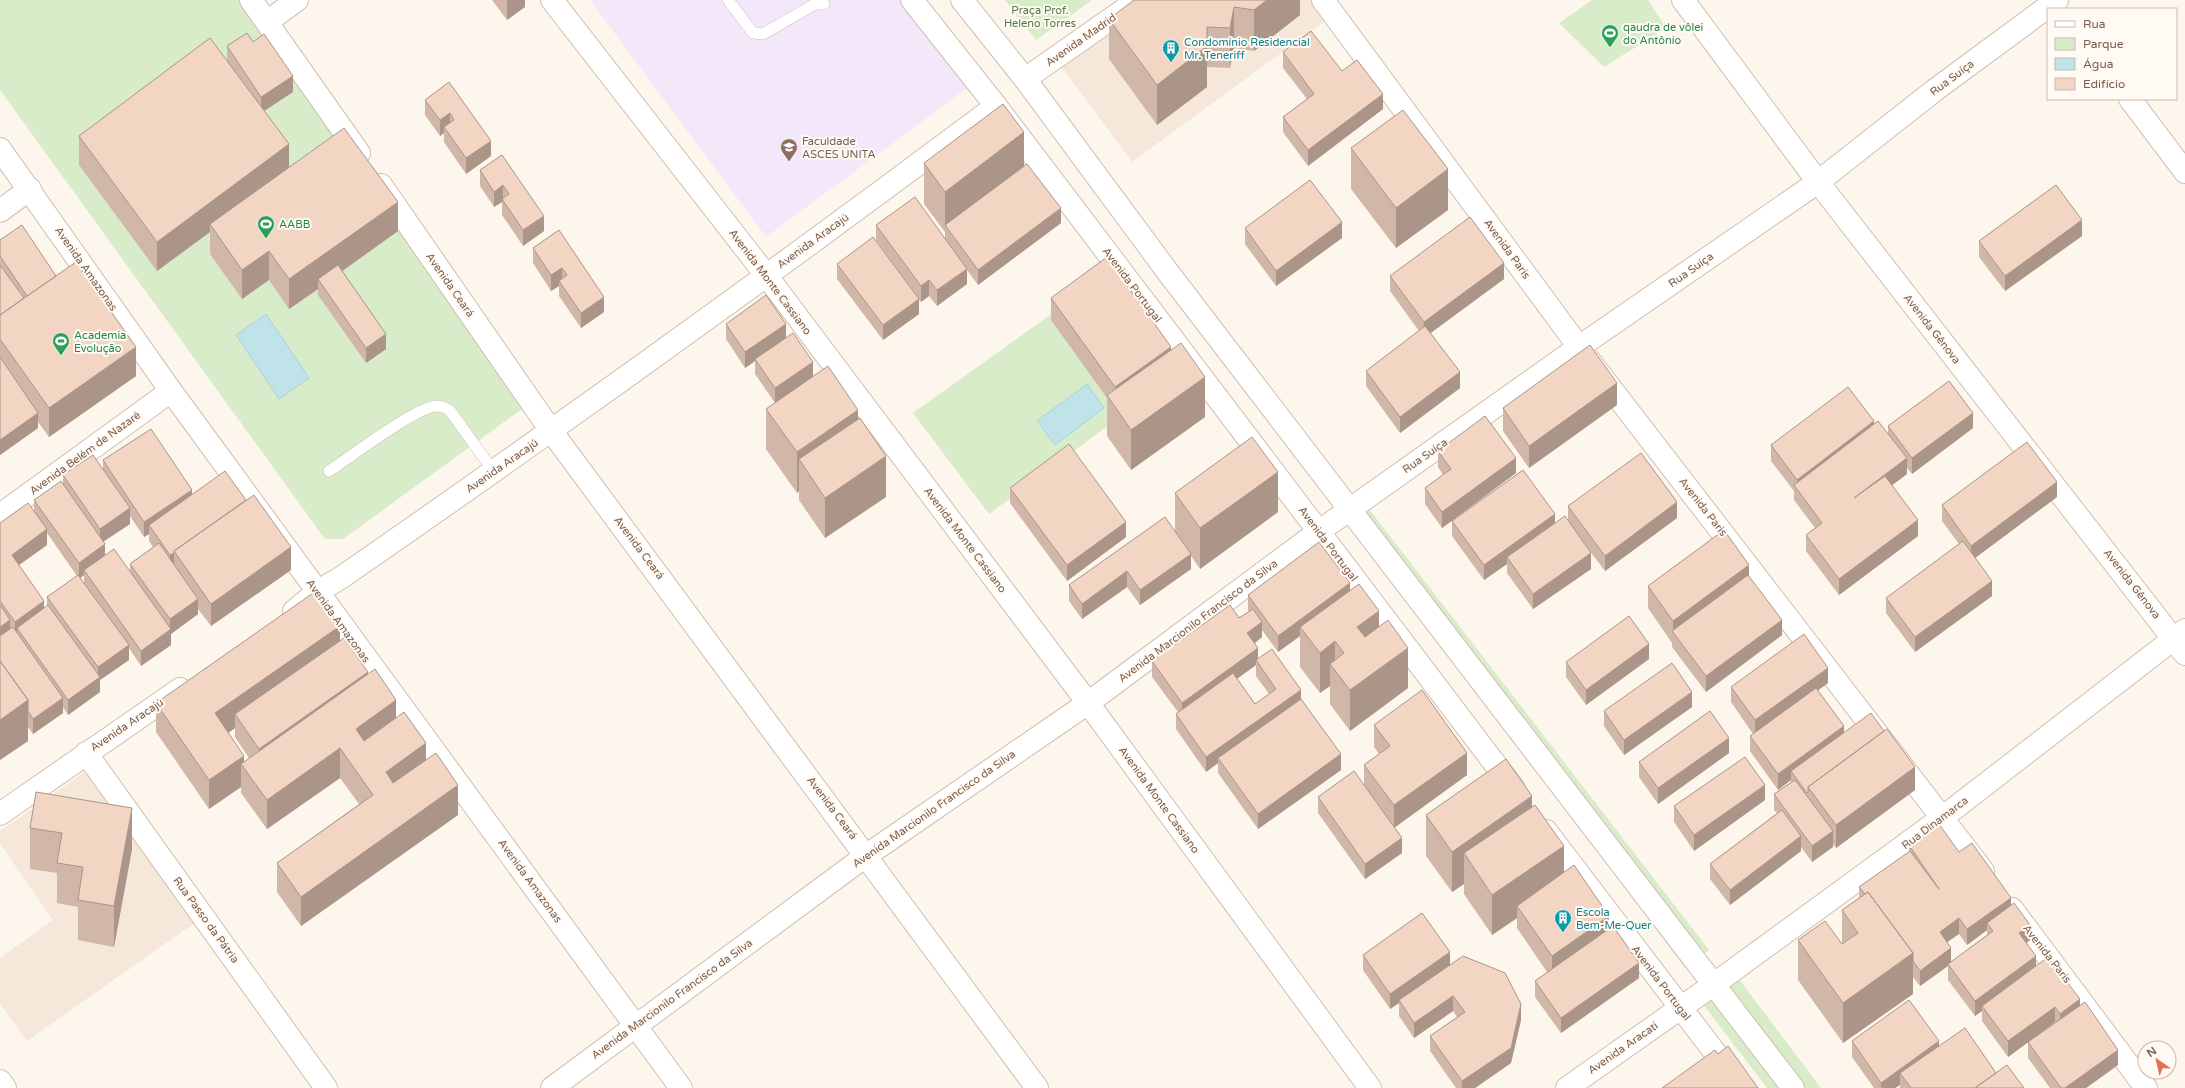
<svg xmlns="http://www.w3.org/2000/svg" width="2185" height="1088" font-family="'Varela Round',sans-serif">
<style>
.residential{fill:#f5e8da}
.education{fill:#f3e8fa}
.green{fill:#d8ecc9}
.water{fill:#bfe3e8;stroke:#a5d3da}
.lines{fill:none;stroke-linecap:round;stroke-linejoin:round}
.service-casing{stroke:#d1beb0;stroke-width:12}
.minor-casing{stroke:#d1beb0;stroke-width:24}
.tertiary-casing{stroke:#d1beb0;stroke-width:24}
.service{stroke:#fff;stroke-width:11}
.minor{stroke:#fff;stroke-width:22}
.tertiary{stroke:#fff;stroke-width:22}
.wall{fill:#d1b7a8;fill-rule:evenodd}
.shaded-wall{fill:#aa9588}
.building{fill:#f3d5c3;stroke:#aa9588}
.labels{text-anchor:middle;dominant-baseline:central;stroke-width:4;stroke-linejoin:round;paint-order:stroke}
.park-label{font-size:11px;fill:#537a41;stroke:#fffaf3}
.leisure-label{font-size:11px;fill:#27864d;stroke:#fffaf3;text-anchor:start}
.street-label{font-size:11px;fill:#7a5c4d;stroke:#fffaf3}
.culture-label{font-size:11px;fill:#0d838f;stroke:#fffaf3;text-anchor:start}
.education-label{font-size:11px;fill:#785e54;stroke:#fffaf3;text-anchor:start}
</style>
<rect width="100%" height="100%" fill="#fdf6ec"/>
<path class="residential" d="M1132,0H1337L1343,8L1132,162L1053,55Z
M90,768L206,915L27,1041L0,1004V958L53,920L0,844V831Z"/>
<path class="education" d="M590,0H906L970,86L766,237Z"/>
<path class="green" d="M0,0H251L533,388L529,404L343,539H325L0,90Z
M1005,0H1092L1036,40Z
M1592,0H1648L1666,28L1604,67L1559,23Z
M1117,267L1191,364L989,514L913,413Z
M1366,505L1709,950L1685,968L1347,516Z
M1729,966L1821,1088H1767L1692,990Z"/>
<path class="water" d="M266,314L309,378L279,399L236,335Z
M1087,384L1104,408L1055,445L1037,421Z"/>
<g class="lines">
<g class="service-casing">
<path id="service" d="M728,0L753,33L763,34L815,4H824
M329,471C349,458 417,406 437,406C443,406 447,408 451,412L494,472"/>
</g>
<g class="minor-casing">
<path id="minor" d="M251,0L359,153
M552,0L766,275L1088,703L1370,1088
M1323,0L1579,347L1983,871
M1683,0L1818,182L2185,654
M267,22L297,0
M1025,79L1138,0
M2130,99L2185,172
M0,149L171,391L681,1088
M381,185L552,432L1037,1088
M0,211L30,189
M0,515L171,391
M294,611L317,592L342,577C563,424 781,267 996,106
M86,753L326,1088
M0,814L180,689
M2012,909L2146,1088
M0,1081L5,1088"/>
</g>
<g class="tertiary-casing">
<path id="tertiary" d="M912,0L996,106L1514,789
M962,0L1025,79L1167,271L1793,1088
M1546,831L1742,1088
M552,1088L867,855L1088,703L1318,532L1579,347L1818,182L1935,90L2057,0
M1567,1088L1713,985L1942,818L2185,630"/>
</g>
<use href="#service" class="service"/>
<use href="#minor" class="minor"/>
<use href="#tertiary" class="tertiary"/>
</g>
<path class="wall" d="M492,0H525V7L507,20Z
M1300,0V15L1254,51L1234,48L1230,68L1207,67V87L1157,125L1109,59V19Z
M253,42L293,92L264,111L289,168L398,231L343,271L386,349L366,363L318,295V289L289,309L269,280L242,299L210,254V232L157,271L79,165V136L227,61V46Z
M1283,52L1342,71L1383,109L1308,166L1283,132V117L1307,99L1283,68Z
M449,82L491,156L466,174L444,142V133L440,136L425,115V100Z
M1351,148L1448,210L1396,248L1351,189Z
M502,155L544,231L523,246L502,215V202L494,207L480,186V170Z
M924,163L1024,166L1061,223L978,285L967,270V284L937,306L929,296L921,302L876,240V225L945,239V232L924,204Z
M1245,228L1342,238L1276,286L1245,244Z
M559,230L604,312L581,328L559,296V286L551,291L533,263V248Z
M2082,236L2005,291L1979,257V241Z
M0,240L56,276L136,376L49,437L38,422V428L0,455Z
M837,264L919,314L883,340L837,279Z
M1390,276L1504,279L1430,333L1460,388L1400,433L1366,386V371L1419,331L1390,291Z
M1051,298L1171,350L1205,417L1131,470L1107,436V398L1051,320Z
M726,324L786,338L813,377L858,419L886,497L825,538L799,500V491L797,493L766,449V409L775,403L755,374V361L745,368L726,339Z
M1617,405L1529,468L1503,431V408Z
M1874,424L1888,433V426L1973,428L1912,474L1907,468V474L1892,485L1918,536L1839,595L1806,551V535L1815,528L1794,500V491L1771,461V445Z
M1438,451L1516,473L1442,528L1425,504V488L1443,475L1438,467Z
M103,460L192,495L291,570L211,626L198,609V614L171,634V645L141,666L129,648V660L100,680V692L68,715L63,707V713L33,734L28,727V741L0,760V523L34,512V500L63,484V475L103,469ZM130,516L144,537L149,534V541L153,547L130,564V571L105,555L103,541L130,524ZM47,533L77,576L47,597V606L44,608L19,565L47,545ZM84,575V583L80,578Z
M1010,488L1126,537L1067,581L1010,503Z
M1175,493L1278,512L1200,569L1191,556V569L1140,605L1127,587L1082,619L1069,601V585L1175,531Z
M2057,497L1975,558L1992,596L1915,652L1886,613V598L1959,544L1942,521V505Z
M1568,506L1677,518L1605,571L1583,542L1591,569L1533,609L1507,573V564L1484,580L1452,536V521L1555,523L1568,521Z
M1749,576L1782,635L1706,692L1672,647V643L1648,608V586Z
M1350,591L1379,627L1408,688L1350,731L1330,704V686L1320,693L1300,667V636L1278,652L1262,630V637L1255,643L1258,659L1301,699L1341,770L1258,829L1218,773V763L1206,772L1176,729V714L1178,712L1152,677V661L1239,618L1249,612L1248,610V595ZM1256,665V676L1269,694L1255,704L1237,679Z
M340,641L368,674L396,718L426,760L458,815L301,926L277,892V863L359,804L340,778L267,829L241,793V787L209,809L156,732V703ZM235,728V737L249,758L244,762L228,733Z
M1649,659L1586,705L1566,677V662Z
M1828,683L1818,690L1844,733L1915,790L1836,848L1833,844V847L1812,862L1801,847V851L1730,905L1710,879V864L1777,813L1774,810V794L1791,782V780L1778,790L1750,751V736L1753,734L1731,702V687Z
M1692,707L1624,755L1604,726V711Z
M1374,725L1467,775L1395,827L1402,853L1365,879L1318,813V797L1364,785V765L1379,754L1374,747Z
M1729,753L1658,804L1639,777V762Z
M36,792L132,849L114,947L78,940V907L57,903V873L30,869V828Z
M1765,800L1694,851L1674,822V806Z
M1532,807L1564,873L1609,929L1639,978L1561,1033L1535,997V981L1547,972L1517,928V918L1492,935L1464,894V884L1452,892L1426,856V815Z
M1909,845L1959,852L2011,905L2030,940L2027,943L2036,965L2080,1006L2118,1065L2086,1088H2050L2028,1058V1042L2056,1023L2055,1022L2008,1057L1982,1021V1011L1975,1016L1948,980V966L1920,986L1913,977V994L1843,1043L1798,980V940L1842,944V910L1859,898V887L1909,852ZM1987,930V935L1951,962L1947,942L1959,934L1967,945Z
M1363,955L1450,965L1521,1020L1511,1063L1475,1088H1456L1430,1051V1036L1457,1017L1453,1011L1414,1038L1399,1016V1003L1390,1009L1363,970Z
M1852,1041L1939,1046L1996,1073L2024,1088H1900V1085L1895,1088H1874L1852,1057Z"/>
<path class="shaded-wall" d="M507,0H525V7L507,20Z
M1267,0H1300V15L1254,51V10Z
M1234,7V48L1230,68V28Z
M1207,27V87L1157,125V85Z
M293,76V92L261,113V97Z
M1383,94V109L1308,166V150Z
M450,113V129L444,127V133L440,136V120Z
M1024,132V172L945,226V192Z
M491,141V156L466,174V158Z
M289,144V173L210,224V232L157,271V242Z
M1448,169V210L1396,248V208Z
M503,185V201L502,199V202L494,207V192Z
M398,202V231L322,285L318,279V289L289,309V279Z
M1061,208V223L978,285V270Z
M544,216V231L523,246V230Z
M2082,220V236L2005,291V276Z
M1342,222V238L1276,286V271Z
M269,251V280L242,299V270Z
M1504,263V279L1424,338V322Z
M562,268V284L559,281V286L551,291V275Z
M967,269V284L937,306V290Z
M929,280V296L921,302V286Z
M604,297V312L581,328V313Z
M919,299V314L883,340V325Z
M786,324V339L755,359V361L745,368V352Z
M386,334V349L366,363V348Z
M136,347V376L49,437V408Z
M1171,347V370L1115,408V387Z
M813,362V378L775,403V388Z
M1460,372V388L1400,433V417Z
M1205,377V417L1131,470V430Z
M1617,383V405L1529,468V446Z
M858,410V450L799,459V491L797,493V452Z
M38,413V428L0,455V440Z
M1973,413V428L1912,474V458Z
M1874,421V437L1797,489V480Z
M886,456V497L825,538V498Z
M1516,458V473L1442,528V512Z
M1907,458V474L1854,514V498Z
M1278,472V512L1200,569V528Z
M2057,482V497L1971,561V546Z
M192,490V506L149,525V534L144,537V522Z
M1677,502V518L1605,571V556Z
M130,508V524L100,544V529Z
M1555,514V529L1507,557V564L1484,580V565Z
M1918,520V536L1839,595V579Z
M1126,522V537L1067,581V565Z
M47,529V545L12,570V555Z
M105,544V560L84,570V575L79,579V563Z
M291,547V570L211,626V604Z
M174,553V568L170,571V555Z
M1591,553V569L1533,609V594Z
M1191,554V569L1140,605V590Z
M1749,565V588L1673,632V621Z
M1127,571V587L1082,619V604Z
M1992,581V596L1915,652V637Z
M1350,583V599L1300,627V636L1278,652V636Z
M198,599V614L171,634V645L141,666V651L170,630V619Z
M44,601V616L17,628V636L15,637V622Z
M1379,611V651L1357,667V627Z
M10,620V635L0,643V627Z
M1782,620V635L1706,692V676Z
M1262,622V637L1247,649V633Z
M340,626V655L235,714V728L215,742V713Z
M1335,641V671L1330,664V686L1320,693V653Z
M1649,644V659L1586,705V690Z
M129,645V660L100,680V692L68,715V700L98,678V667Z
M1258,648V663L1256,660V665L1182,718V703Z
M1408,648V688L1350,731V690Z
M1828,668V683L1755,736V720Z
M368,672V695L259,771V749Z
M1301,690V706L1218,758V763L1206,772V757Z
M1692,692V707L1624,755V740Z
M63,698V713L33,734V719Z
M28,700V741L0,760V720Z
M396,700V729L356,758V729Z
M1844,726V742L1791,771V780L1778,790V774Z
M1729,738V753L1658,804V788Z
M426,743V773L386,802V772Z
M340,748V778L267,829V800Z
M1467,753V775L1394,828V805Z
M1341,754V770L1258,829V814Z
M244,756V768L241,764V787L209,809V780Z
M1915,767V790L1836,848V825Z
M458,785V815L301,926V897Z
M1765,785V800L1694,851V835Z
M1532,796V836L1464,853V884L1452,892V852Z
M132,808V849L114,947V906Z
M1833,831V847L1812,862V846Z
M1801,836V851L1730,905V890Z
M1402,838V853L1365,879V864Z
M1564,846V886L1517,906V918L1492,935V895Z
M2011,898V914L1987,923V930L1967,945V929Z
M1609,916V938L1552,979V956Z
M1959,918V934L1940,947V932Z
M2030,925V940L2019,948V933Z
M1951,948V964H1948V966L1920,986V971Z
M1450,952V967L1399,1000V1003L1390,1009V994Z
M1913,953V994L1843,1043V1003Z
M2036,956V971L1982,1006V1011L1975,1016V1001Z
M1639,963V978L1561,1033V1018Z
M1453,996V1011L1414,1038V1023Z
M2080,999V1014L2060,1029V1014Z
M1521,1004V1020L1511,1063L1475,1088H1462V1081Z
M2055,1007V1022L2008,1057V1041Z
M1939,1041V1056L1900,1073V1085L1895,1088H1881V1083Z
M2118,1050V1065L2086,1088H2065Z"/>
<path class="building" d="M1134,0H1267L1254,10L1234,7L1230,28L1207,27V46L1157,85L1109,19Z
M1311,31L1342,71L1357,60L1383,94L1308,150L1283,117L1314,94L1283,52Z
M247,33L253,42L264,34L293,76L261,97L227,46Z
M210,38L289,144L157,242L79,136Z
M449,82L491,141L466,158L444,127L454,120L450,113L440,120L425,100Z
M1003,104L1024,132L945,192L924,163Z
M1403,110L1448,169L1396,208L1351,148Z
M344,128L398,202L289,279L269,251L242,270L210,224Z
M502,155L544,216L523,230L502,199L509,194L503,185L494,192L480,170Z
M1027,164L1061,208L978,270L945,225Z
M1310,180L1342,222L1276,271L1245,228Z
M2056,185L2082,220L2005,276L1979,241Z
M915,197L967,269L937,290L929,280L921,286L876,225Z
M1470,217L1504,263L1424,322L1390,276Z
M22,225L56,276L27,296L0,256V240Z
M559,230L604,297L581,313L559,281L567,275L562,268L551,275L533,248Z
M873,237L919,299L883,325L837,264Z
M1107,257L1171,347L1115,387L1051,298Z
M76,262L136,347L49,408L0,339V315Z
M0,265L24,298L0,315Z
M338,265L386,334L366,348L318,279Z
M766,295L786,324L745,352L726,324Z
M1425,326L1460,372L1400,417L1366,371Z
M793,333L813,362L775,388L755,359Z
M1181,343L1205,377L1131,430L1107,395Z
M1590,345L1617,383L1529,446L1503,408Z
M0,357L38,413L0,440Z
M828,366L858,410L797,452L766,409Z
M1949,381L1973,413L1912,458L1888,426Z
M1848,387L1874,421L1797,480L1771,445Z
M1485,416L1516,458L1442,512L1425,488L1451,469L1438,451Z
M860,418L886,456L825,498L799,459Z
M1878,421L1907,458L1854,498L1885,476L1918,520L1839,579L1806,535L1822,523L1794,485Z
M151,429L192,490L144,522L103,460Z
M1252,437L1278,472L1200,528L1175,493Z
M2027,442L2057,482L1971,546L1942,505Z
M1069,444L1126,522L1067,565L1010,488Z
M1641,453L1677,502L1605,556L1568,506Z
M93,455L130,508L100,529L63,475Z
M1523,470L1555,514L1484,565L1452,521Z
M225,471L246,500L174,551V553L170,555L149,525Z
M61,481L105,544L79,563L34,500Z
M254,495L291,547L211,604L174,551Z
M28,503L47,529L12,555L44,601L15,622L0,601V523Z
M1565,516L1591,553L1533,594L1507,557Z
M1165,517L1191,554L1140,590L1127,571L1082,604L1069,585Z
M1724,530L1749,565L1673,621L1648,586Z
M1963,541L1992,581L1915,637L1886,598Z
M1319,542L1350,583L1278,636L1248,595Z
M159,543L198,599L170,619L130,564Z
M114,549L171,629L141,651L84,570Z
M78,575L129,645L98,667L47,597Z
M1748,575L1782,620L1706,676L1672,631Z
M1359,584L1379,611L1357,627L1365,637L1388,620L1408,648L1350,690L1330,664L1344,653L1335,641L1320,653L1300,627Z
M316,591L340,626L215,713L244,756L209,780L156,703Z
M0,605L10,620L0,627Z
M48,605L100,677L68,700L17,628Z
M1230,605L1239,618L1253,609L1262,622L1247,633L1258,648L1182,703L1152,661Z
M1629,616L1649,644L1586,690L1566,662Z
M13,627L63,698L33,719L28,711V700L0,661V636Z
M1804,634L1828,668L1755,720L1731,687Z
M344,638L368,672L259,749L235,714Z
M1272,649L1301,690L1206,757L1176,714L1233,673L1255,704L1276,689L1256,660Z
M0,661L28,700L0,720Z
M1672,663L1692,692L1624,740L1604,711Z
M375,669L396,700L356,729L364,741L404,712L426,743L386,772L393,783L436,753L458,785L301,897L277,863L373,795L340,748L267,800L241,764Z
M1816,688L1844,726L1778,774L1750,736Z
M1422,690L1467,753L1394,805L1364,765L1390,746L1374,725Z
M1301,699L1341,754L1258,814L1218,758Z
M1710,711L1729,738L1658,788L1639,762Z
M1871,713L1884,731L1808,787V792L1807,793L1791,771Z
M1887,729L1915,767L1836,825L1808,787Z
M1745,757L1765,785L1694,835L1674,806Z
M1506,759L1532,796L1452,852L1426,815Z
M1354,771L1402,838L1365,864L1318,797Z
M1795,780L1833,831L1812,846L1774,794Z
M36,792L132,808L114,906L78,900L83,867L57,863L62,833L30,828Z
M1535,805L1564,846L1492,895L1464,853Z
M1782,810L1801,836L1730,890L1710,864Z
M1939,824L1959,852L1972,843L2011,898L1967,929L1959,918L1940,932L1951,948L1920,971L1913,961V953L1868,892L1865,894L1859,887L1910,851L1939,889L1909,845Z
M1574,865L1609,916L1552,956L1517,906Z
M1868,892L1913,953L1843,1003L1798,940L1825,921L1842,944L1858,933L1842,910Z
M2014,903L2030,925L2019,933L2036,956L1975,1001L1948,964L1993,931L1987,923Z
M1422,913L1450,952L1390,994L1363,955Z
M1613,926L1639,963L1561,1018L1535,981Z
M1463,956L1505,973L1521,1004L1511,1048L1462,1081L1430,1036L1465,1012L1453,996L1414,1023L1399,1000Z
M2048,957L2080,999L2060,1014L2055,1007L2008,1041L1982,1006Z
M1909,1000L1939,1041L1881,1083L1852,1041Z
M2085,1002L2118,1050L2065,1088H2061L2028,1042Z
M1965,1028L1996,1073L1975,1088H1911L1900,1073Z
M1728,1046L1758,1088H1662L1715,1050L1718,1054Z
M2007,1065L2024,1088H1975Z"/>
<defs>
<g id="stadium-pin" transform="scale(0.9)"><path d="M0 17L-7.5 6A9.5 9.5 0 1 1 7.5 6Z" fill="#2e9e5b" stroke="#fffaf3"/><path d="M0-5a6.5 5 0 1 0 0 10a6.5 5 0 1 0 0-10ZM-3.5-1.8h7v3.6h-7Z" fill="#fff"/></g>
<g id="building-pin" transform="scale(0.9)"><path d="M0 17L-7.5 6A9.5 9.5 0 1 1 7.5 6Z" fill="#0f9aa8" stroke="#fffaf3"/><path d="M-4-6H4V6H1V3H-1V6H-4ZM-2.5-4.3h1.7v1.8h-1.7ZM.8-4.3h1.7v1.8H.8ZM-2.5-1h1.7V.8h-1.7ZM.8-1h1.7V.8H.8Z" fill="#fff"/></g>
<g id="university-pin" transform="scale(0.9)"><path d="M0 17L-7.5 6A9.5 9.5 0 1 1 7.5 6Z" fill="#8d6e63" stroke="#fffaf3"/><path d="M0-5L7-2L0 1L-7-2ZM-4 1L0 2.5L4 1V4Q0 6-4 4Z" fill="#fff"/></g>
</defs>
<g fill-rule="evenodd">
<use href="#stadium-pin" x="1610" y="33"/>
<use href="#building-pin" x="1171" y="48"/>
<use href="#university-pin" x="789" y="147"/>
<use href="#stadium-pin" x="266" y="224"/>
<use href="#stadium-pin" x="61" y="341"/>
<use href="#building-pin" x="1563" y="918"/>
</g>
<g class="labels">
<g class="park-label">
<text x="1040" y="10">Praça Prof.<tspan x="1040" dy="13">Heleno Torres</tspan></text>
</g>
<g class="leisure-label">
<text x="1623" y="27">qaudra de vôlei<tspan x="1623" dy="13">do Antônio</tspan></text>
<text x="279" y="224">AABB</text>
<text x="74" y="335">Academia<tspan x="74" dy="13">Evolução</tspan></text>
</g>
<g class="street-label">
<text transform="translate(1081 40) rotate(-35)">Avenida Madrid</text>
<text transform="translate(1952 78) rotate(-37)">Rua Suíça</text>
<text transform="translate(813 241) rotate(-36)">Avenida Aracajú</text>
<text transform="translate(1507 249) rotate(54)">Avenida Paris</text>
<text transform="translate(86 269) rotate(55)">Avenida Amazonas</text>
<text transform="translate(1691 270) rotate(-35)">Rua Suíça</text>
<text transform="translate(770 282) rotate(53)">Avenida Monte Cassiano</text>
<text transform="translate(450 285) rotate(55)">Avenida Ceará</text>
<text transform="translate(1132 285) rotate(53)">Avenida Portugal</text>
<text transform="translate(1932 329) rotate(52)">Avenida Gênova</text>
<text transform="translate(85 453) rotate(-36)">Avenida Belém de Nazaré</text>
<text transform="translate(1425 456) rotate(-35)">Rua Suíça</text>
<text transform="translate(502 466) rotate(-35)">Avenida Aracajú</text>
<text transform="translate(1703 507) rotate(52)">Avenida Paris</text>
<text transform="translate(965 540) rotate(53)">Avenida Monte Cassiano</text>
<text transform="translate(1328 544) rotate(53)">Avenida Portugal</text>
<text transform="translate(639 548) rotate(53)">Avenida Ceará</text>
<text transform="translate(2132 584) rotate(52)">Avenida Gênova</text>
<text transform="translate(338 621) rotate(54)">Avenida Amazonas</text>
<text transform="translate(1198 621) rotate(-37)">Avenida Marcionilo Francisco da Silva</text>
<text transform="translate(127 725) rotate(-34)">Avenida Aracajú</text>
<text transform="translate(1159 800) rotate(54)">Avenida Monte Cassiano</text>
<text transform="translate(832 808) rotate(53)">Avenida Ceará</text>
<text transform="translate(934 809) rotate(-35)">Avenida Marcionilo Francisco da Silva</text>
<text transform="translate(1935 823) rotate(-37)">Rua Dinamarca</text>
<text transform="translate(530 881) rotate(54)">Avenida Amazonas</text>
<text transform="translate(206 920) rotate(54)">Rua Passo da Pátria</text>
<text transform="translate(2047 954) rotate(52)">Avenida Paris</text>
<text transform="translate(1661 983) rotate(53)">Avenida Portugal</text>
<text transform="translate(672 999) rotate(-36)">Avenida Marcionilo Francisco da Silva</text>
<text transform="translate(1623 1048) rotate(-35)">Avenida Aracati</text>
</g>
<g class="culture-label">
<text x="1184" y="42">Condomínio Residencial<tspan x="1184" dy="13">Mr. Teneriff</tspan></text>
<text x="1576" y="912">Escola<tspan x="1576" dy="13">Bem-Me-Quer</tspan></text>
</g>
<g class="education-label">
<text x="802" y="141">Faculdade<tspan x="802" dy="13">ASCES UNITA</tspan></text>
</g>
</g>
<rect x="2047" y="8" width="130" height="92" fill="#fffaf3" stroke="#cabbb1"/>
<rect x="2055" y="21" width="20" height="6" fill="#ffffff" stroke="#cabbb1"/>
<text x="2083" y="28" font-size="12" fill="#7a5c4d">Rua</text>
<rect x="2055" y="38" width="20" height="12" fill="#d8ecc9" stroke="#cabbb1"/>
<text x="2083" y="48" font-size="12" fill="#7a5c4d">Parque</text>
<rect x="2055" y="58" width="20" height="12" fill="#bfe3e8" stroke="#cabbb1"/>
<text x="2083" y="68" font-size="12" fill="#7a5c4d">Água</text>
<rect x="2055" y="78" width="20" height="12" fill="#f3d5c3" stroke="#cabbb1"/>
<text x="2083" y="88" font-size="12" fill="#7a5c4d">Edifício</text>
<g transform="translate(2157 1060) rotate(326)"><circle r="19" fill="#fffaf3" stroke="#cabbb1"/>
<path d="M0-3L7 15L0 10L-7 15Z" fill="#e76f51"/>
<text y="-6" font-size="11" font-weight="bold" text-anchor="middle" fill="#7a5c4d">N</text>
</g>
</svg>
